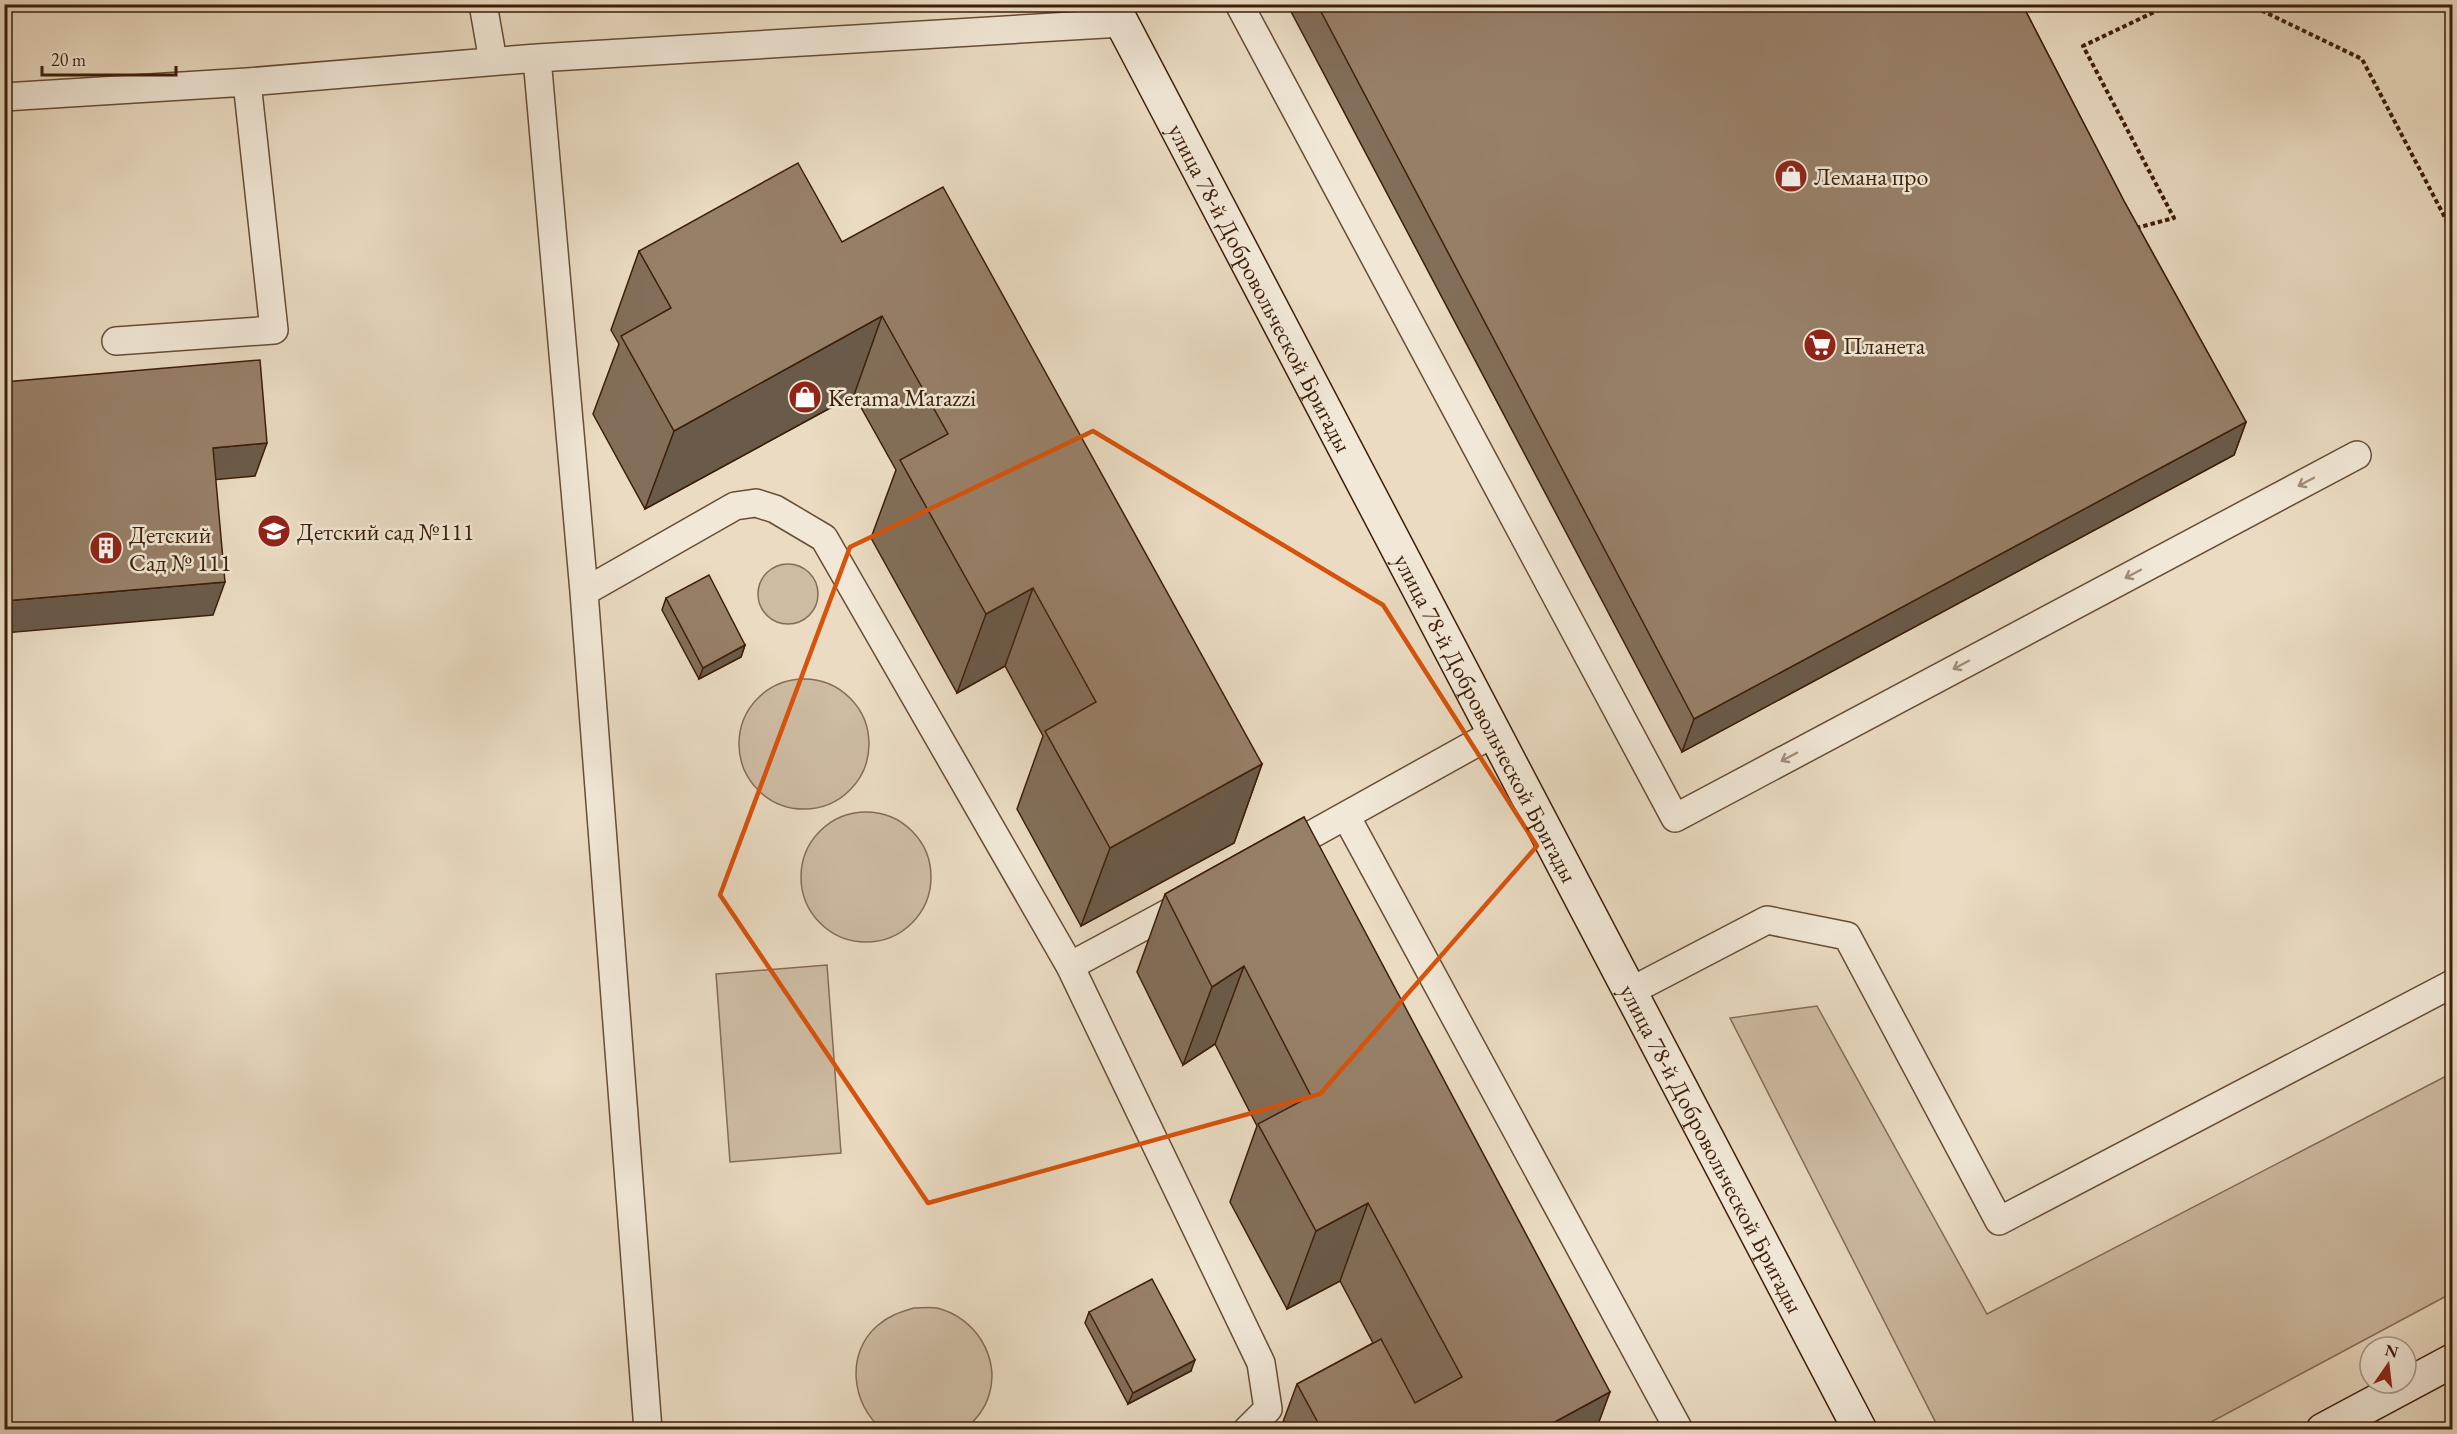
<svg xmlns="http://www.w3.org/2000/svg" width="2457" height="1434" font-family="'EB Garamond',serif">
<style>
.green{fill:#cdbba2;stroke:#856c54;stroke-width:1.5}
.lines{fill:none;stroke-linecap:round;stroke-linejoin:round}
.lane-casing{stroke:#684d36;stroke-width:30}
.secondary-casing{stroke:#3d1e07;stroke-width:36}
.path{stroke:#3d1e07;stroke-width:4;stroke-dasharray:4.5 3;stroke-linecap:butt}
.lane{stroke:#f1e8d7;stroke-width:27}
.secondary{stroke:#f1e8d7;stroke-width:33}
.wall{fill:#826e59;stroke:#3d1e07;stroke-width:1.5}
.shaded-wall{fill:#6a5a49;stroke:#3d1e07;stroke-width:1.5}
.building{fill:#978068;stroke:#3d1e07;stroke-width:1.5}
.oneway{stroke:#a08d79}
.marked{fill:none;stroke:#d7530c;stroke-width:4.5;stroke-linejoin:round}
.labels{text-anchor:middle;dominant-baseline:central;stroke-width:5;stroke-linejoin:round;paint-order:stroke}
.poi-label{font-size:24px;fill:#3d1e07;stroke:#f1e8d7;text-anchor:start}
.street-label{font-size:24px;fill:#3d1e07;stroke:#f1e8d7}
</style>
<rect width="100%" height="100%" fill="#eadbc2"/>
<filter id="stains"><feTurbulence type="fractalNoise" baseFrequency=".00333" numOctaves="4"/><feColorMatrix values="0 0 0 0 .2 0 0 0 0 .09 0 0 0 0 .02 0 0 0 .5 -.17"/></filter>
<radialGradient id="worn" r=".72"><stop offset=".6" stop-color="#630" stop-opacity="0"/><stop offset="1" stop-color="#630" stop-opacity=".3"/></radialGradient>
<path class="green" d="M758 594a30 30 0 1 1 60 0a30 30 0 1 1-60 0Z
M739 744a65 65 0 1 1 130 0a65 65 0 1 1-130 0Z
M801 877a65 65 0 1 1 130 0a65 65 0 1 1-130 0Z
M827,965L841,1153L730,1162L716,974Z
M1817,1006L1987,1314L2452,1073V1293L2198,1429H1939L1730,1018Z
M914,1308C921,1308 930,1307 937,1308C975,1317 1001,1358 989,1395C985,1409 976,1419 966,1429H882C852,1405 845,1354 877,1326C888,1316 900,1312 914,1308Z"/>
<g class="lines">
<g class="lane-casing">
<path id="lane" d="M483,4L493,61
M1239,4L1675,818L2357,455
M537,58L584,592L648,1430
M4,97L247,82L537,58L1122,23
M116,341L274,330L247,82
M584,592L735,506L756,503L775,509L824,538L1070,966L1261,1363L1268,1409L1247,1430
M1346,816L1679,1430
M1282,851L1496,732
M1070,966L1187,903
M1629,992L1767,920L1847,936L1999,1221L2452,984"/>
</g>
<g class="secondary-casing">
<g id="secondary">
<path id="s1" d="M1112,4L1860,1430"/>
<path d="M2323,1430L2452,1361"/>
</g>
</g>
<path class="path" d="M2248,4L2362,59L2452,231
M2136,228L2174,218L2083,46L2171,4
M2080,1430H2091"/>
<use href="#lane" class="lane"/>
<use href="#secondary" class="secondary"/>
</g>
<path class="wall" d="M1287,4H2022L2124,201L2246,422L2234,455L1682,752Z
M842,242L1262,764L1234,843L1081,926L1017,809L1043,736L1005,666L957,693L871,538L896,470L854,395L645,509L593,414L619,344L611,330L639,251Z
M666,598L745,645L741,657L699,679L662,610Z
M1304,817L1596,1430H1280L1297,1384L1373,1343L1340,1281L1287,1309L1230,1202L1257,1126L1215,1044L1183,1065L1137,972L1165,894Z
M1089,1312L1191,1371L1128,1404L1085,1323Z"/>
<path class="shaded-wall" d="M882,316L854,395L645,509L674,431Z
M2246,422L2234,455L1682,752L1694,719Z
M267,443L255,476L201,481L213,448Z
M225,582L213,615L4,633V601Z
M1033,588L1005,666L957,693L986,614Z
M745,645L741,657L699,679L703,668Z
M1262,764L1234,843L1081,926L1110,848Z
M1244,966L1215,1044L1183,1065L1212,987Z
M1368,1203L1340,1281L1287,1309L1316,1231Z
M1195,1360L1191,1371L1128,1404L1133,1393Z
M1610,1392L1596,1430H1540Z"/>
<path class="building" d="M1317,4H2022L2124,201L2246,422L1694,719Z
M798,163L842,242L943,187L1262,764L1110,848L1045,731L1096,702L1033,588L986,614L900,460L948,434L882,316L674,431L621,336L671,308L639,251Z
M260,360L267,443L213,448L225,582L4,601V382Z
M709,575L745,645L703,668L666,598Z
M1304,817L1610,1392L1540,1430H1322L1297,1384L1381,1339L1415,1403L1462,1377L1368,1203L1316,1231L1258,1124L1311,1096L1244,966L1212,987L1165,894Z
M1152,1279L1195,1360L1133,1393L1089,1312Z"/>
<defs><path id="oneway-shaft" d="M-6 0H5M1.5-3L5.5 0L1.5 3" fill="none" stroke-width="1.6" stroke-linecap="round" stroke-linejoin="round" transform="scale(1.5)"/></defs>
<g class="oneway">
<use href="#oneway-shaft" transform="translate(2306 482) rotate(152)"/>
<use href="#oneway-shaft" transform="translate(2133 574) rotate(152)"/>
<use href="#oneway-shaft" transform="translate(1961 665) rotate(152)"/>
<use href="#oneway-shaft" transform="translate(1789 757) rotate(152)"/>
</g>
<path class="marked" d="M1093,431L1383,605L1537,846L1320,1094L928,1203L720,895L850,547Z"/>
<defs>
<g id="shop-disc" transform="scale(1.725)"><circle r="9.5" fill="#8f2418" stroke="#f1e8d7"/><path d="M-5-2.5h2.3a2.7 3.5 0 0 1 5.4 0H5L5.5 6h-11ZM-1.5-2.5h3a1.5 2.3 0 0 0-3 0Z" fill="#fff"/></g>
<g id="supermarket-disc" transform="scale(1.725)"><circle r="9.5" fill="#8f2418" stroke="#f1e8d7"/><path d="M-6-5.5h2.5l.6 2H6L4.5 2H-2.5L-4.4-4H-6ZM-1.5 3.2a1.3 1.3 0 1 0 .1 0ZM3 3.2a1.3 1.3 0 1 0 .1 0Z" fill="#fff"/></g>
<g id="school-disc" transform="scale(1.725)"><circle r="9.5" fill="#8f2418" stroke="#f1e8d7"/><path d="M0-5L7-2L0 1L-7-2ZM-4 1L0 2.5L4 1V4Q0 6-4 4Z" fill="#fff"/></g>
<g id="building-disc" transform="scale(1.725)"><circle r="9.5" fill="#8f2418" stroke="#f1e8d7"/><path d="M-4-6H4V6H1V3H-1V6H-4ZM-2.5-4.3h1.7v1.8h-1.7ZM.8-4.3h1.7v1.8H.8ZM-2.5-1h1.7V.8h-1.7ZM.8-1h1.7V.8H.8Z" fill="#fff"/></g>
</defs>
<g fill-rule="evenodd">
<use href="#shop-disc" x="1791" y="176"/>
<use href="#supermarket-disc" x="1820" y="345"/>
<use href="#shop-disc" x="805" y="397"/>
<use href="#school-disc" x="274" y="531"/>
<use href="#building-disc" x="106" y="548"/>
</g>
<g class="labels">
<g class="poi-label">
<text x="1814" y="176">Лемана про</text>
<text x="1843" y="345">Планета</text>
<text x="828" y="397">Kerama Marazzi</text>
<text x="297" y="531">Детский сад №111</text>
<text x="129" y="534">Детский<tspan x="129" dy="28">Сад № 111</tspan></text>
</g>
<g class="street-label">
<text stroke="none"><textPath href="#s1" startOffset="320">улица 78-й Добровольческой Бригады</textPath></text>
<text stroke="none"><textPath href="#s1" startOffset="806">улица 78-й Добровольческой Бригады</textPath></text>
<text stroke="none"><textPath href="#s1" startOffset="1292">улица 78-й Добровольческой Бригады</textPath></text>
</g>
</g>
<rect width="2457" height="1434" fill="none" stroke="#eadbc2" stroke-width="24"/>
<rect x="6" y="6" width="2445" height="1422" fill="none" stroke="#3d1e07" stroke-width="3"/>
<rect x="12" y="12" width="2433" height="1410" fill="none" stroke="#3d1e07" stroke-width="1.5"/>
<g transform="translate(2388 1365) rotate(14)"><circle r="28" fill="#f1e8d7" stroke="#a99784" stroke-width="1.5"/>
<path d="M0-4.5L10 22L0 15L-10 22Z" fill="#8f2418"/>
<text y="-9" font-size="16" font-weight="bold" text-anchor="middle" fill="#3d1e07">N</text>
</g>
<path d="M42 66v9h134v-9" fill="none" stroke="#3d1e07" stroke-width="3"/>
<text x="51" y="66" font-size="18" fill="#3d1e07" stroke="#f1e8d7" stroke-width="4.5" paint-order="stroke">20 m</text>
<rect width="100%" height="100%" filter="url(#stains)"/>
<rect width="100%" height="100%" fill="url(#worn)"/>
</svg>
